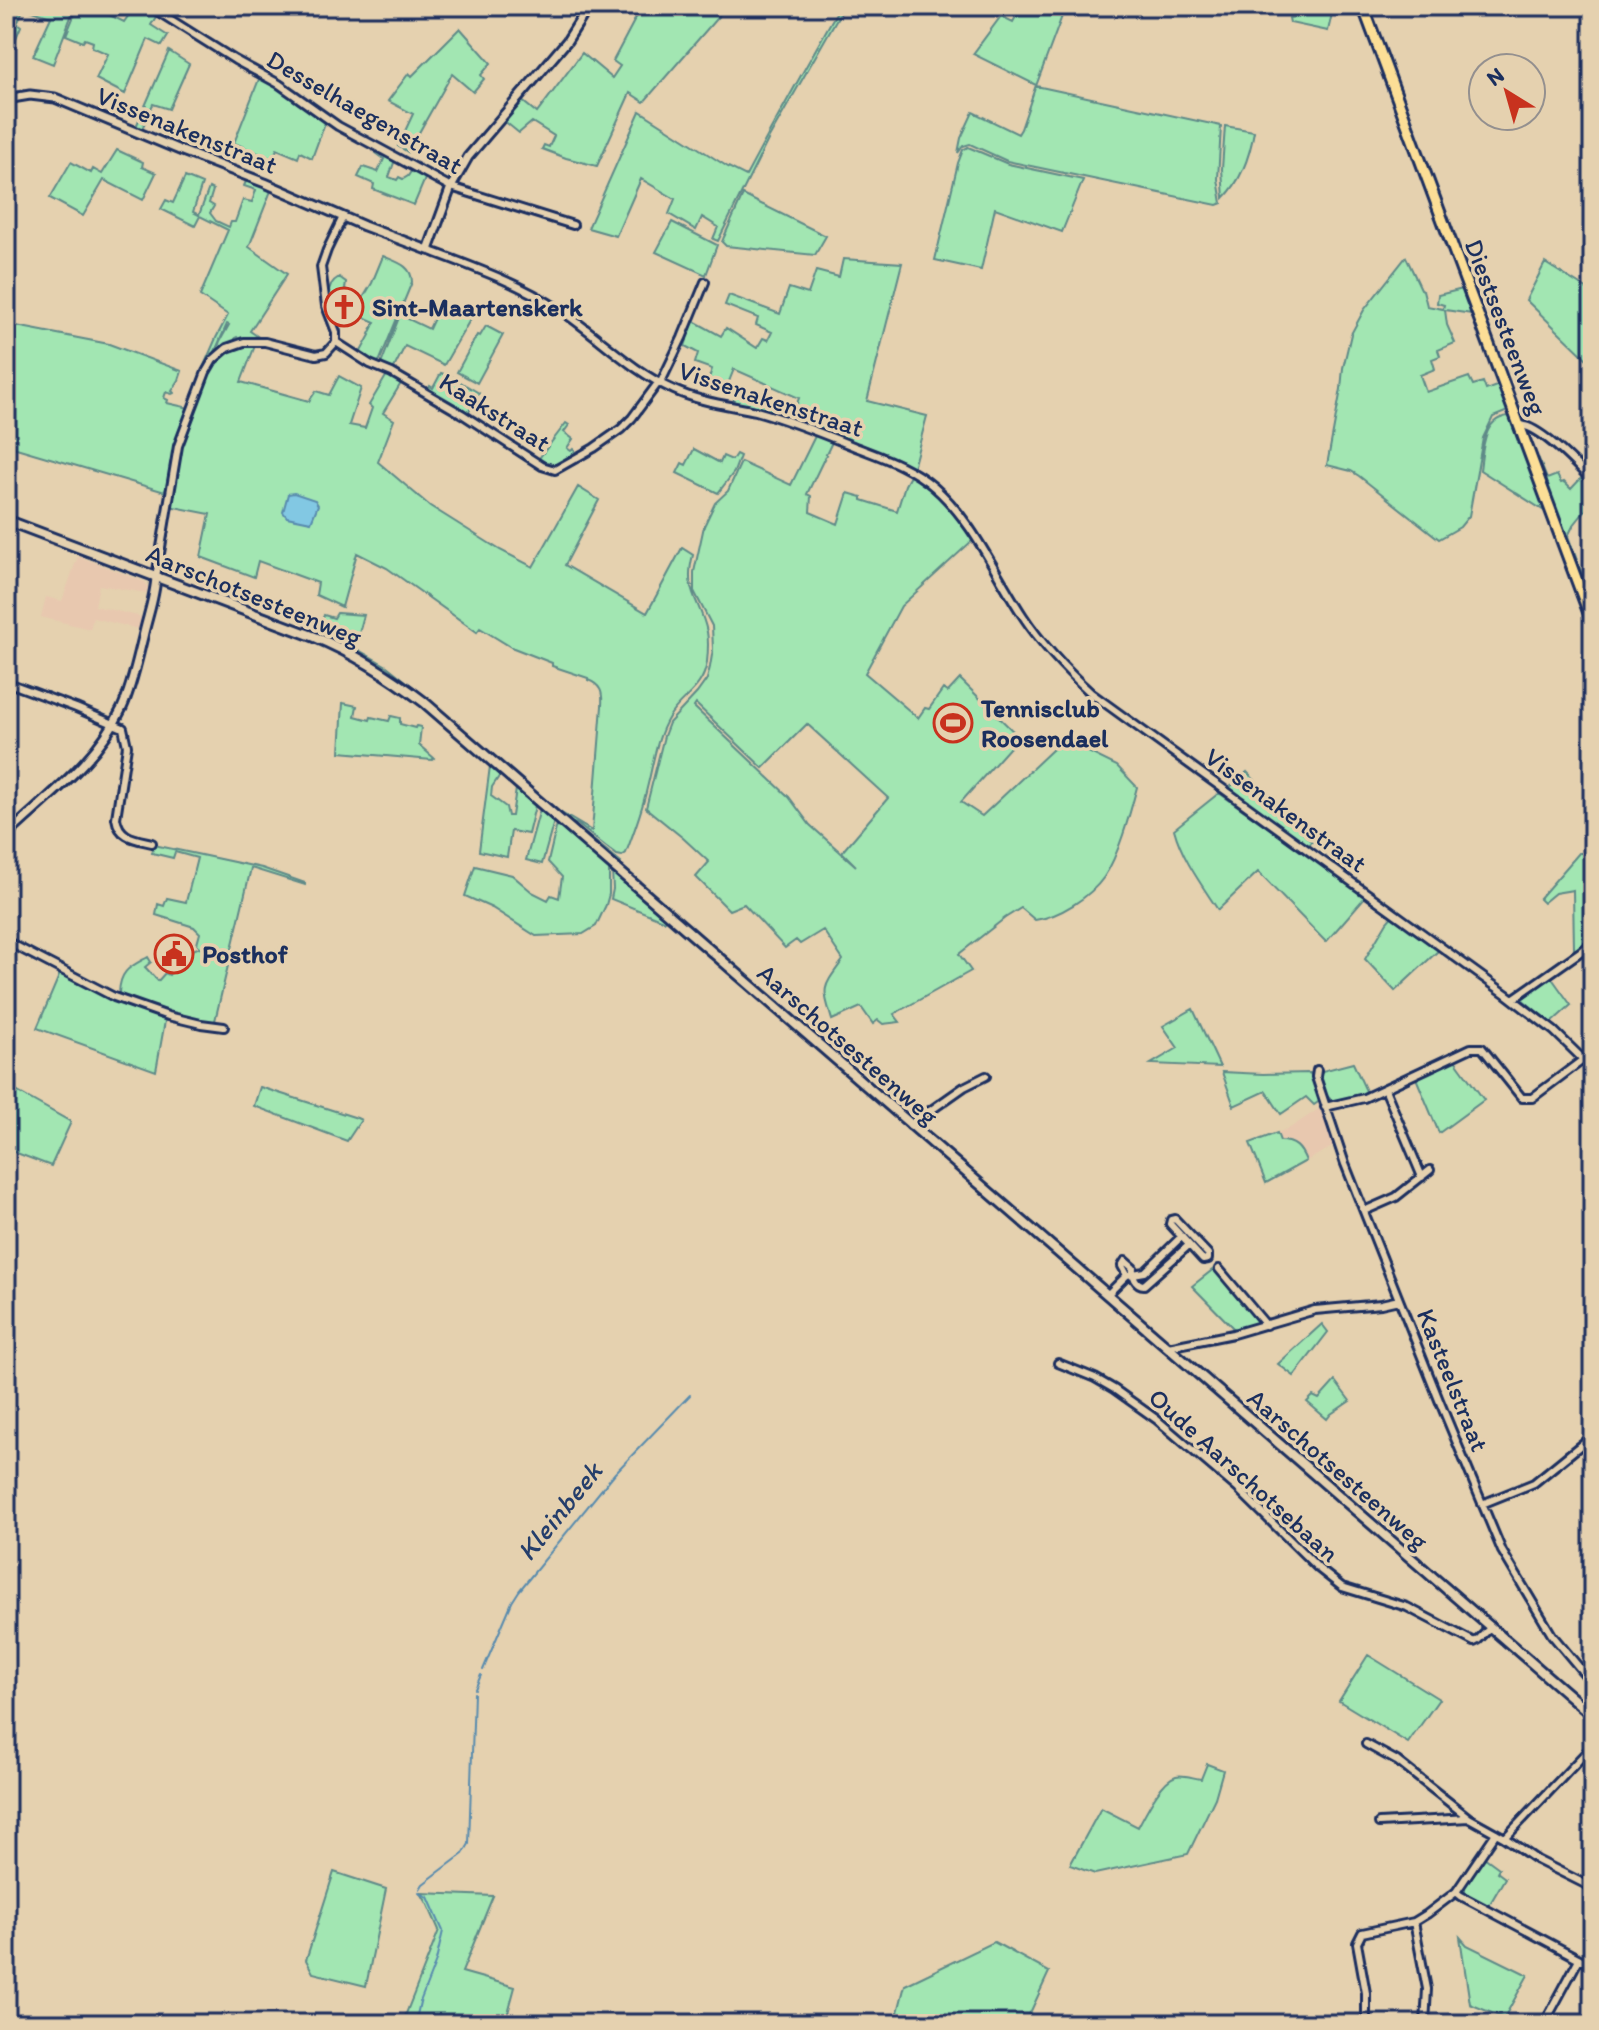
<svg xmlns="http://www.w3.org/2000/svg" width="1599" height="2030" font-family="Itim,sans-serif">
<style>
.built{fill:#e8c8af}
.green{fill:#a2e6b2;stroke:#5e8a88;stroke-width:2;fill-rule:evenodd}
.water{fill:#82c8e3;stroke:#598bae;stroke-width:2}
.lines{fill:none;stroke-linecap:round;stroke-linejoin:round}
.stream{stroke:#598bae;stroke-width:2}
.minor-casing{stroke:#1b2f5e;stroke-width:12}
.tertiary-casing{stroke:#1b2f5e;stroke-width:13}
.secondary-casing{stroke:#1b2f5e;stroke-width:14}
.primary-casing{stroke:#1b2f5e;stroke-width:15}
.minor{stroke:#e5d1af;stroke-width:6}
.tertiary{stroke:#e5d1af;stroke-width:7}
.secondary{stroke:#e5d1af;stroke-width:8}
.primary{stroke:#fcde96;stroke-width:9}
.labels{text-anchor:middle;dominant-baseline:central;stroke-width:7;stroke-linejoin:round;paint-order:stroke}
.street-label{font-size:26px;fill:#1b2f5e;stroke:#e5d1af}
.poi-label{font-size:26px;font-weight:bold;fill:#1b2f5e;stroke:#e5d1af;text-anchor:start}
.water-label{font-size:28px;font-style:italic;fill:#253e6b;stroke:#e5d1af}
</style>
<rect width="100%" height="100%" fill="#e5d1af"/>
<filter id="ink" filterUnits="userSpaceOnUse"><feTurbulence type="fractalNoise" baseFrequency=".0125" numOctaves="2"/><feDisplacementMap in="SourceGraphic" scale="16" xChannelSelector="R" yChannelSelector="G"/><feConvolveMatrix kernelMatrix="1 2 1 2 8 2 1 2 1" color-interpolation-filters="sRGB"/></filter>
<g filter="url(#ink)">
<path class="built" d="M78,556L145,582L148,588L146,593L99,585L95,606L142,617L139,629L93,618L90,629L41,617L46,597L62,601Z
M1323,1106L1334,1146L1306,1161L1302,1151L1297,1146L1292,1143L1280,1141L1277,1133L1290,1128Z"/>
<path class="green" d="M6,6H75L53,64L33,56L51,17L24,8L17,23L21,26L14,43L9,41L6,47Z
M78,6H91L124,22L135,6H147L155,10L153,13L157,15L151,25L168,36L162,46L148,39L125,94L96,79L108,54L92,47L93,42L85,39L83,42L66,35Z
M642,6H730L722,12L644,102L630,93L597,166L566,158L542,149L544,145L549,147L554,136L532,122L519,133L503,120L521,100L537,113L582,53L612,78L620,66L613,61Z
M840,6H844L769,138L718,241L713,239L718,227L702,217L696,230L669,214L675,199L641,179L616,236L588,228L640,111L728,167L746,176C776,119 808,63 840,6Z
M1022,6H1061L1065,8L1036,86L1221,126L1218,179L1222,203L1217,205L1007,161L970,144L963,146L958,153L961,138L973,112L1018,134L1021,129L1036,85L973,54L1001,16L1013,22Z
M1296,6H1326L1333,9L1328,31L1290,23L1289,18L1301,16Z
M460,28L491,63L481,75L484,79L473,92L452,74L408,152L398,146L413,114L388,101L409,73L412,76Z
M169,51L189,64L169,109L153,104L141,131L135,129Z
M261,74L326,120L312,158L300,152L298,158L277,149L272,159L234,143Z
M1225,126L1254,131C1250,155 1241,181 1224,198L1222,169Z
M968,147L1008,164L1083,180L1062,232L995,208L981,270L935,260L958,163L963,150Z
M380,149L396,157L389,177L397,180L399,177L403,179L408,176L414,167L427,174L414,205L373,189L374,184L358,177L363,167L378,172L384,159L376,153Z
M117,150L143,162L142,167L156,173L143,200L104,180L83,216L50,198L71,162L91,173L93,169L102,174Z
M185,177L202,184L193,212L199,215L209,188L213,190L209,203L214,206L210,213L216,221L229,227L231,222H235L243,200L252,202L256,190L244,186L247,179L272,188L249,247L287,274L250,331L260,338L239,340L237,337L235,338L236,341L216,353L220,341L229,325L227,324L213,356L201,378L199,377L216,338L228,315L200,296L228,230L200,216L195,226L161,209L166,200L173,203Z
M743,195L826,236L815,255L726,246L722,242L724,237Z
M672,222L717,245L706,275L656,252Z
M383,256C396,262 412,265 412,282L380,360L376,364L359,355L370,335L369,334L375,322L354,313L372,283Z
M1406,257L1421,289L1423,290L1427,306L1443,309L1444,305L1437,303L1438,295L1463,289L1472,314L1445,310L1447,325L1455,343L1438,350L1440,356L1432,359L1435,369L1420,375L1426,392L1469,377L1473,385L1483,382L1486,390L1499,385L1508,411L1493,417L1483,438L1469,516L1460,527L1439,539L1359,476L1351,471L1327,465L1341,389L1343,368L1351,334L1364,310Z
M843,259L902,263L867,401L927,416L913,468C856,439 794,419 733,403L737,387L762,394L760,403L794,411L799,398L734,369L728,384L712,382L711,385L707,384L712,369L695,363L698,353L685,346L687,340L684,337L692,320L721,336L726,328L757,348L763,338L768,340L772,332L756,325L758,318L725,305L729,295L780,314L789,288L808,294L816,271L839,277Z
M1545,263L1593,293V365L1526,300Z
M339,277L346,282L345,289L362,298L346,323L339,326C329,311 321,287 339,277Z
M442,301L471,318L444,365L405,346L392,372L380,367L400,315L429,329Z
M6,324L109,344L182,371L179,380L172,391L174,393L172,394L166,392L164,398L168,400L167,403L189,408L178,438L165,492L6,445Z
M486,326L503,335L477,383L457,372L477,335L480,336Z
M256,343L241,382L309,401L316,391L329,395L339,376L361,388L349,425L365,428L372,408L369,405L388,373L403,380L383,413L394,420L378,462L430,506L500,550L533,567L578,487L599,500L565,565L647,613L682,548L693,555C683,592 700,599 707,632C709,642 708,652 707,662C703,690 682,696 669,717C656,738 653,765 647,788C642,811 634,832 626,853L622,856L617,855L577,824L572,823L621,862L619,868L530,790L558,811L592,831L602,706C603,692 601,685 588,680V678L552,666V663L511,647L480,628L477,632L387,568L357,553L342,607L316,595L318,583L258,561L254,577L201,557L210,514L169,506C176,470 196,371 227,351C235,345 246,345 256,343Z
M441,373L450,376L479,393L467,415L427,392L430,386L433,388Z
M1510,416L1546,512L1480,470C1483,449 1483,417 1510,416Z
M566,423L569,425L564,432L573,439L567,448L571,451L573,449L579,456L555,469L537,461Z
M816,434L833,440L807,494L811,496L810,512L838,524L848,493L862,497V500L897,511L905,485L911,474L943,500L973,540L901,606L865,673L918,718L925,708L929,709L943,689L948,692L960,679L1019,737L961,802L982,816L1070,733L1088,752L1117,766L1137,787C1130,813 1119,855 1104,877C1090,897 1059,917 1035,920L1021,908L1005,918L959,954L971,971L894,1014L900,1022L883,1024L878,1020L873,1024L861,1007L832,1020C822,986 822,989 843,960L823,930L800,944L796,940L785,948L744,904L729,910L696,877L709,862L683,838L646,808L664,736L669,723L697,693L707,679L710,667L713,649L712,626L694,591V572L704,526L715,503L728,491L741,462L791,485ZM696,704L763,768L807,724L888,798L842,852L856,866L810,825L789,797L694,707Z
M694,449L720,463L723,456L732,460L736,454L740,456L734,472L718,493L677,473L682,463L686,465Z
M1539,459L1547,479L1557,475L1561,483L1564,482L1571,489L1584,475L1593,485V501L1573,526L1568,536L1593,603V610L1538,460Z
M337,613L364,615L355,648L387,666L426,697L425,700L317,635L324,615L334,618Z
M343,703L357,706L355,716L370,720L371,717L389,721L391,716L400,718V724L415,728L416,726L421,727L419,745L434,758L432,760L340,752Z
M490,766L500,775L492,787L491,796L506,807L508,816H512L516,789L535,806L528,834L511,831L507,857L479,851Z
M1247,772L1312,842L1308,846L1229,788Z
M1219,793L1366,896L1326,942L1258,872L1218,910C1202,885 1182,859 1174,829Z
M540,809L554,821L542,864L526,860Z
M557,824L609,869V894L606,905L596,926L583,934L536,936L492,908L465,896L475,866L512,875L532,892L548,900L551,895L559,898L562,877L548,862Z
M154,845L262,868L305,883V885L251,868L214,1025L171,1015L122,998L119,993C120,970 130,967 148,957L151,962L145,967L158,981L165,973L169,975L180,957H187L188,952L200,947L197,944L200,933L194,927L156,915L158,904L164,906L167,898L186,902L197,858L175,852L173,858L152,853Z
M1579,853H1593V937L1577,950L1574,949L1573,890L1555,893L1543,903L1539,899Z
M612,871L666,917L665,921L611,899L613,889Z
M1393,915L1440,949L1395,991L1365,959L1387,922Z
M61,971L163,1017L165,1021L156,1071L37,1028Z
M1551,977L1571,1005L1551,1023L1522,999Z
M1193,1009L1220,1067L1151,1064L1178,1048L1163,1026Z
M1455,1060L1484,1100L1439,1133L1416,1078Z
M1353,1063L1367,1093L1337,1101C1324,1100 1323,1086 1320,1075L1322,1071Z
M1222,1072L1263,1074L1310,1073L1321,1100L1314,1105L1306,1097L1281,1114L1266,1091L1234,1106Z
M9,1087L71,1122L51,1166L6,1149V1094Z
M260,1087L357,1118L361,1120L347,1141L254,1106Z
M1277,1133L1280,1141C1295,1141 1301,1148 1306,1161L1266,1183L1250,1143Z
M1215,1268L1263,1324L1237,1332L1192,1286Z
M1322,1324L1328,1332L1294,1376L1278,1364Z
M1335,1381L1350,1401L1331,1414L1327,1419L1307,1402L1313,1396L1319,1399Z
M1368,1655L1439,1699L1408,1743L1339,1701Z
M1207,1764L1223,1770L1215,1798L1188,1854L1095,1874L1070,1865L1101,1808L1138,1827C1145,1814 1161,1780 1176,1776C1183,1774 1193,1778 1201,1779Z
M1484,1857L1499,1868L1497,1872L1505,1878L1488,1907L1465,1893V1886Z
M334,1872L386,1889L366,1986L313,1973L306,1960Z
M421,1893L493,1896L462,1972L515,1987L505,2024H402L439,1930L428,1905Z
M1460,1937L1467,1945L1528,1975L1504,2018L1470,2004Z
M994,1942L1049,1972L1025,2024H895L905,1985Z"/>
<path class="water" d="M294,493L315,500L318,505L311,522L287,517L283,512L288,494Z"/>
<g class="lines">
<path class="stream" d="M483,1670L512,1602L519,1591L615,1473L690,1395
M475,1689L481,1675
M420,1889L423,1884L463,1854L469,1844L474,1693
M415,2024L420,2002L436,1961L443,1931L428,1897L419,1893"/>
<g class="minor-casing">
<path id="minor" d="M149,6L235,60L279,84L338,126L451,187L573,225
M428,250C473,267 519,283 560,310C599,336 631,371 674,390C700,402 728,405 756,411C789,420 821,433 853,446C881,457 910,466 934,487C974,522 994,572 1023,616C1042,645 1066,670 1091,693L1506,994L1554,1031L1593,1069
M336,342L370,364L392,373L462,414L542,466L555,470L594,448L621,429L632,418L658,383
M660,384L682,338L705,282
M1519,425C1538,424 1579,467 1593,482
M156,577L178,446L206,372L213,360L227,348L244,342H265L316,355L326,353L336,342V332L326,306L321,267L327,250L343,217
M6,682L76,708L123,728L127,746L116,818C119,838 135,839 152,843
M6,941L114,997L168,1016L201,1024L224,1027
M1513,999L1580,952L1593,941
M1317,1070L1316,1077L1345,1164L1439,1400L1502,1551L1552,1635L1593,1684
M1385,1089L1422,1177
M1325,1107L1364,1098L1471,1048H1482L1522,1098H1532L1584,1059
M910,1125L964,1087L986,1076
M1364,1211L1396,1197L1430,1170
M1175,1219L1208,1254V1259L1203,1260L1170,1224L1171,1220Z
M1219,1269L1266,1325
M1127,1275L1122,1266L1125,1261L1133,1268C1132,1276 1136,1285 1144,1285L1189,1245
M1107,1295L1127,1275L1145,1272L1181,1237
M1168,1347L1233,1334L1315,1310L1381,1304L1399,1300
M1058,1363L1095,1378L1114,1389L1156,1419L1238,1489L1318,1568L1342,1587L1407,1607L1474,1642L1478,1640L1490,1628
M1482,1504L1534,1483L1587,1440
M1366,1744L1397,1761L1469,1818
M1379,1823L1469,1818L1505,1838L1537,1860L1593,1888
M1505,1838L1593,1745
M1456,1892L1461,1896L1593,1966
M1414,1922L1427,1989L1425,2024
M1366,2024V1993L1357,1943L1362,1933L1414,1922L1427,1914L1456,1892L1496,1833
M1544,2024L1579,1959"/>
</g>
<g class="tertiary-casing">
<path id="tertiary" d="M6,99L30,95L55,98L182,151L265,183L364,226L428,250L451,187L468,157L567,41L589,6
M6,836C47,797 97,761 122,708C132,686 137,661 143,637C147,618 155,597 156,577"/>
</g>
<g class="secondary-casing">
<path id="secondary" d="M6,520L315,637C356,654 390,676 424,702L1593,1716"/>
</g>
<g class="primary-casing">
<path id="primary" d="M1363,6L1593,624"/>
</g>
<use href="#minor" class="minor"/>
<use href="#tertiary" class="tertiary"/>
<use href="#secondary" class="secondary"/>
<use href="#primary" class="primary"/>
</g>
</g>
<defs>
<g id="church-ring" transform="scale(2)"><circle r="9.5" fill="#e5d1af" stroke="#c8321e" stroke-width="1.5"/><path d="M-1.2-6h2.4v3.5h3.3v2.4h-3.3V6h-2.4V-.1h-3.3v-2.4h3.3Z" fill="#c8321e"/></g>
<g id="stadium-ring" transform="scale(2)"><circle r="9.5" fill="#e5d1af" stroke="#c8321e" stroke-width="1.5"/><path d="M0-5a6.5 5 0 1 0 0 10a6.5 5 0 1 0 0-10ZM-3.5-1.8h7v3.6h-7Z" fill="#c8321e"/></g>
<g id="civic-ring" transform="scale(2)"><circle r="9.5" fill="#e5d1af" stroke="#c8321e" stroke-width="1.5"/><path d="M-.6-6.5H3V-4.5H.6V-3L4-1V1h2V6H-6V1h2V-1L-.6-3ZM-1.2 2.5V6h2.4V2.5Z" fill="#c8321e"/></g>
</defs>
<g fill-rule="evenodd">
<use href="#church-ring" x="344" y="307"/>
<use href="#stadium-ring" x="953" y="723"/>
<use href="#civic-ring" x="174" y="954"/>
</g>
<g class="labels">
<g class="street-label">
<text transform="translate(365 112) rotate(30)">Desselhaegenstraat</text>
<text transform="translate(187 130) rotate(22)">Vissenakenstraat</text>
<text transform="translate(1506 327) rotate(69)">Diestsesteenweg</text>
<text transform="translate(771 399) rotate(18)">Vissenakenstraat</text>
<text transform="translate(495 412) rotate(32)">Kaakstraat</text>
<text transform="translate(254 595) rotate(22)">Aarschotsesteenweg</text>
<text transform="translate(1286 810) rotate(36)">Vissenakenstraat</text>
<text transform="translate(848 1044) rotate(41)">Aarschotsesteenweg</text>
<text transform="translate(1453 1380) rotate(68)">Kasteelstraat</text>
<text transform="translate(1338 1469) rotate(41)">Aarschotsesteenweg</text>
<text transform="translate(1244 1475) rotate(42)">Oude Aarschotsebaan</text>
</g>
<g class="poi-label">
<text x="372" y="307">Sint-Maartenskerk</text>
<text x="981" y="708">Tennisclub<tspan x="981" dy="30">Roosendael</tspan></text>
<text x="202" y="954">Posthof</text>
</g>
<g class="water-label">
<text transform="translate(559 1511) rotate(-51)">Kleinbeek</text>
</g>
</g>
<rect width="1599" height="2030" fill="none" stroke="#e5d1af" stroke-width="32"/>
<rect x="16" y="16" width="1567" height="1998" fill="none" stroke="#1b2f5e" stroke-width="3" filter="url(#ink)"/>
<g transform="translate(1507 92) rotate(323)"><circle r="38" fill="#e5d1af" stroke="#94908f" stroke-width="2"/>
<path d="M0-6L14 30L0 20L-14 30Z" fill="#c8321e"/>
<text y="-12" font-size="22" font-weight="bold" text-anchor="middle" fill="#1b2f5e">N</text>
</g>
</svg>
